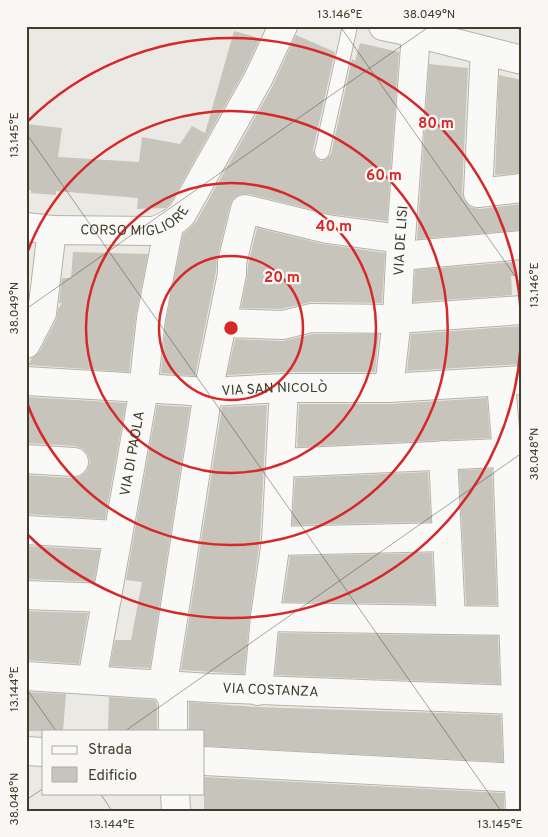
<svg xmlns="http://www.w3.org/2000/svg" width="548" height="837" font-family="Overpass,sans-serif">
<style>
.building{fill:#c7c4bc}
.lines{fill:none;stroke-linecap:round;stroke-linejoin:round}
.service-casing{stroke:#b5b2a9;stroke-width:16}
.minor-casing{stroke:#b5b2a9;stroke-width:30}
.tertiary-casing{stroke:#b5b2a9;stroke-width:30}
.service{stroke:#f9f9f7;stroke-width:14}
.minor{stroke:#f9f9f7;stroke-width:28}
.tertiary{stroke:#f9f9f7;stroke-width:28}
.ticks{fill:none;stroke:#423c2d;stroke-width:1;stroke-opacity:0.45}
.ring{fill:none;stroke:#d62828;stroke-width:2.5}
.labels{text-anchor:middle;dominant-baseline:central;stroke-width:4.5;stroke-linejoin:round;paint-order:stroke}
.street-label{font-size:14px;fill:#423c2d;stroke:#f8f7f4}
.centre{fill:#d62828;stroke:#f8f7f4;stroke-width:2.5}
.ring-label{font-size:15px;text-anchor:middle;font-weight:bold;fill:#d62828;stroke:#f8f7f4;stroke-width:4.5;stroke-linejoin:round;paint-order:stroke}
.neatline{fill:none;stroke:#423c2d;stroke-width:2}
.ticks-label{font-size:12px;text-anchor:middle;fill:#423c2d}
</style>
<rect width="100%" height="100%" fill="#ebe9e4"/>
<path class="building" d="M234,31L260,38L244,72L170,204L166,208L137,209L138,198L56,191V195L31,193V190H26V124L62,128L58,157L139,162L142,137L180,144L192,126L205,133Z
M296,35L335,52L313,150L316,158L321,161L328,158L331,154L352,59L355,61L360,43L399,52L387,221L330,214L249,194H241L234,198L230,205L217,259L216,272L195,376L161,373L166,320L183,234L196,222L272,87Z
M429,64L468,68L462,192L464,200L471,207L479,209L522,204V230L417,239Z
M499,75L522,80V173L495,175Z
M257,228L323,244L385,253L382,303L311,302L281,309L241,308L247,277L248,265Z
M73,252L148,254L136,315L129,372L28,365L32,358L40,351L56,320L58,309L62,303H59L62,278H71Z
M513,262L515,276H511L512,295L413,302L415,270Z
M522,326V364L407,371L411,334Z
M313,334H379L375,372H284L227,375L235,339L283,341Z
M26,397L126,403L105,519L26,514V475L74,478L81,476L87,471L90,462L88,455L83,449L75,446L26,443Z
M487,398L490,438L297,447L299,404H390Z
M157,405L190,407L150,668L110,666L115,640H131L142,582L126,580Z
M267,405L260,539L250,615L244,674L181,670L222,407Z
M492,469L497,605H466L459,470Z
M428,472L431,522L292,525L295,478Z
M26,546L100,550L94,582L26,579Z
M432,553L435,604L283,602L290,556Z
M26,611L88,613L79,664L26,660Z
M279,633L498,636L500,684L275,675Z
M26,692L66,694L63,731H26Z
M109,697L155,700L157,704V731H108Z
M189,702L257,707L501,715L503,762L204,746V731H189Z
M204,777L504,793V811H204Z"/>
<g class="lines">
<g class="service-casing">
<path id="service" d="M322,152L350,26"/>
</g>
<g class="minor-casing">
<g id="minor">
<path d="M383,26L416,33L522,60"/>
<path d="M485,51L478,193L522,188"/>
<path d="M26,227L52,230"/>
<path d="M401,256L522,245"/>
<path d="M223,323L283,325L311,318L397,319L522,310"/>
<path id="s1" d="M26,381L208,392L284,388H389L522,380"/>
<path d="M501,383L507,453L520,811"/>
<path id="s2" d="M389,388L397,319L401,239L416,33"/>
<path d="M443,455L451,620"/>
<path d="M26,459L74,462"/>
<path d="M281,463L522,452"/>
<path d="M26,530L117,535"/>
<path d="M276,541L447,537"/>
<path d="M26,595L107,598"/>
<path d="M265,617L512,621"/>
<path id="s3" d="M26,676L210,688L515,700"/>
<path id="s4" d="M92,680L131,463L142,400L151,318L169,226"/>
<path d="M258,691L265,617L276,541L284,388"/>
<path d="M173,731V699L163,684L208,392L232,274V263L245,209L327,229L401,239"/>
<path d="M26,751L44,752"/>
<path d="M204,761L518,778"/>
<path d="M175,793L176,811"/>
</g>
</g>
<g class="tertiary-casing">
<g id="tertiary">
<path id="s5" d="M26,344L42,313L52,230L153,231C165,228 173,223 182,214L258,79L283,26"/>
</g>
</g>
<use href="#service" class="service"/>
<use href="#minor" class="minor"/>
<use href="#tertiary" class="tertiary"/>
</g>
<path class="ticks" d="M340,26L522,286M26,133L501,811M26,309L430,26M26,688L56,731M125,731L522,453M100,793L112,811M26,800L44,788"/>
<g class="ring">
<circle cx="231" cy="328" r="72"/>
<circle cx="231" cy="328" r="145"/>
<path d="M26 256A217 217 0 1 1 26 400"/>
<path d="M28 121A290 290 0 1 1 28 535"/>
</g>
<g class="labels">
<g class="street-label">
<text stroke="none"><textPath href="#s5" startOffset="204">CORSO MIGLIORE</textPath></text>
<text stroke="none"><textPath href="#s2" startOffset="148">VIA DE LISI</textPath></text>
<text stroke="none"><textPath href="#s1" startOffset="249">VIA SAN NICOLÒ</textPath></text>
<text stroke="none"><textPath href="#s4" startOffset="230">VIA DI PAOLA</textPath></text>
<text stroke="none"><textPath href="#s3" startOffset="245">VIA COSTANZA</textPath></text>
</g>
</g>
<circle cx="231" cy="328" r="8" class="centre"/>
<g class="ring-label">
<text x="436" y="128">80 m</text>
<text x="384" y="180">60 m</text>
<text x="334" y="231">40 m</text>
<text x="282" y="282">20 m</text>
</g>
<rect width="548" height="837" fill="none" stroke="#f8f7f4" stroke-width="55"/>
<rect x="42" y="730" width="162" height="65" fill="#f8f7f4" stroke="#afaca4"/>
<rect x="52" y="746" width="25" height="8" fill="#f9f9f7" stroke="#afaca4"/>
<text x="88" y="754" font-size="15" fill="#423c2d">Strada</text>
<rect x="52" y="767" width="25" height="15" fill="#c7c4bc" stroke="#afaca4"/>
<text x="88" y="780" font-size="15" fill="#423c2d">Edificio</text>
<rect x="28" y="28" width="492" height="782" class="neatline"/>
<g class="ticks-label">
<text x="340" y="18">13.146°E</text>
<text x="429" y="18">38.049°N</text>
<text transform="translate(14 135) rotate(-90)" y="4">13.145°E</text>
<text transform="translate(534 285) rotate(-90)" y="4">13.146°E</text>
<text transform="translate(14 308) rotate(-90)" y="4">38.049°N</text>
<text transform="translate(534 454) rotate(-90)" y="4">38.048°N</text>
<text transform="translate(14 689) rotate(-90)" y="4">13.144°E</text>
<text transform="translate(14 799) rotate(-90)" y="4">38.048°N</text>
<text x="112" y="828">13.144°E</text>
<text x="500" y="828">13.145°E</text>
</g>
</svg>
